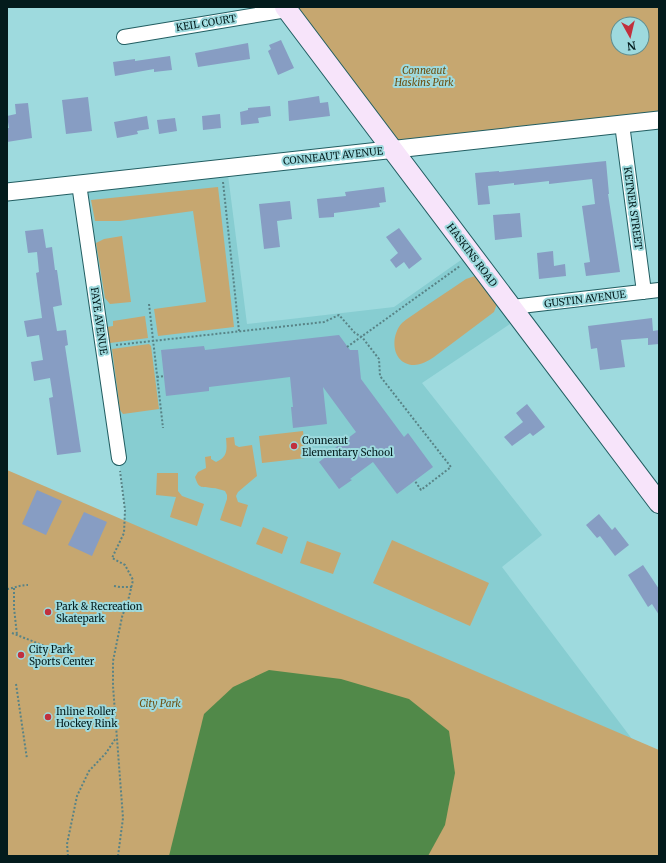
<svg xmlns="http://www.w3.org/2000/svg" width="666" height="863" font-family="Merriweather,serif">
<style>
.built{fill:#87cdd1}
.green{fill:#c6a770;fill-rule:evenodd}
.water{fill:#518949}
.building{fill:#879dc3}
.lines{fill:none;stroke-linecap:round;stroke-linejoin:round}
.minor-casing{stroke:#215d61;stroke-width:16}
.tertiary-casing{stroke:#215d61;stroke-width:19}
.secondary-casing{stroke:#215d61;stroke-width:22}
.path{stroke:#588386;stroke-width:2;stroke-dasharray:2 2;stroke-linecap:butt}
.minor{stroke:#fff;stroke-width:14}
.tertiary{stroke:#fff;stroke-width:17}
.secondary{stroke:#f7e4fa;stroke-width:20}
.poi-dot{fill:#c1303d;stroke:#9edade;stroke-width:1.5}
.labels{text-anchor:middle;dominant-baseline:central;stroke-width:4;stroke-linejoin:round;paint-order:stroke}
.street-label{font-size:10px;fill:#031b1c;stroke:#9edade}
.park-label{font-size:10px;font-style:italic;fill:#6c4e0f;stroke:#9edade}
.poi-label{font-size:10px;fill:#031b1c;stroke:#9edade;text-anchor:start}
</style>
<rect width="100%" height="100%" fill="#9edade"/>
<path class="built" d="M227,167L247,324L394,307L471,253L519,318L422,383L542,535L502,567L632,739L124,521L125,510L119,458L79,184Z"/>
<path class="green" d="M285,7H659V120L392,149ZM618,24H642V48H618Z
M218,187L234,327L158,336L154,309L206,302L193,211L120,221H95L91,200Z
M122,236L131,302L110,304L105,298L96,243L104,239Z
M478,275L498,301L494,312L434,357C428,361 421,365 414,365C391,364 390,336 402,323C407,318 415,314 420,310C435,300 451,289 466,279Z
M145,316L148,338L110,343L107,327L113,326V321Z
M149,344L151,346L159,409L123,414L120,410L112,349Z
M303,431L306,458L262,463L259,436Z
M234,437L235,445L239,447L252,445L257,476L238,492L236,496L238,502L248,505L241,527L220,520L227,499V495L225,491C221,490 217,488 212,488C202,486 199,490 195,477L198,472L206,468L205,457L211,456V459L216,462C228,457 227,449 226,438Z
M7,470L659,750V856H7Z
M157,473H178V491L182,496L204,504L197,526L170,517L176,497L156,495Z
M263,527L288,537L282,554L256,544Z
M392,540L489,583L470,626L373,583Z
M307,541L341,553L333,574L300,563Z"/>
<path class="water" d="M269,670L341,679L409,699L449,731L455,773L445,825L428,856H169L204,714L233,687Z"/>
<path class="building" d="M281,40L294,68L278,75L268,51L271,49L269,45Z
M248,43L250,59L198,67L195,53Z
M170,56L172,70L154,72V69L115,76L113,62L135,59V61Z
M319,96L320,103L328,102L330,116L289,121L288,101Z
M88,97L92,131L66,134L62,100Z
M28,103L32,138L7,142V128H9L7,116L16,114L15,104Z
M270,106L271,116L258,118L259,123L241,125L240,112L248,110V108Z
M220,114L221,128L203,130L202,116Z
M147,116L149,129L137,131L138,134L117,138L114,122Z
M175,118L177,131L159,134L157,120Z
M606,161L609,194H608L620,272L586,276L584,263L590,262L582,206L595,204L592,179L549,184V181L514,185V183L488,186L490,204L478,205L475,173L499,171V172Z
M384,187L386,202L379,203L380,207L334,213V217L319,218L317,199L346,196L345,192Z
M290,201L292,219L277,221L280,247L264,249L259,204Z
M520,213L522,237L495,240L493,215Z
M399,228L422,259L409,269L404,262L396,268L390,260L398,253L386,237Z
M43,229L46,248L52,247L55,270H57L62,305L53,307L57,331L66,330L68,345L65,346L81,452L57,455L49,398L53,397L50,378L34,381L31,362L43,360L39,335L27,337L24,321L42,318L36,273L39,272L37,252L28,253L25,231Z
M553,251L554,266L565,264L566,276L539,279L537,253Z
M652,318L653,331L659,330V344L648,345V338L621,340L625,367L600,370L597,348L591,349L588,326Z
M339,335L350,350H358L361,379L404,437L408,433L433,467L397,494L373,462L350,479L352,480L339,489L319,462L336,449L335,448L356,432L323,387L327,424L293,428L291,407H293L290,377L209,387V391L166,396L161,350L204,346L205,350Z
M527,404L545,427L533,436L530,433L512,446L504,437L523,422L516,413Z
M37,490L62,501L46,535L22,524Z
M84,512L107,522L92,556L68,545Z
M599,514L612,530L615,527L629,545L615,556L600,536L597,538L586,525Z
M643,565L659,589V615L652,604L648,607L628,575Z"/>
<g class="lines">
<g class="minor-casing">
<path id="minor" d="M124,37L287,10
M622,124L644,292
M79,184L119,458
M512,307L659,290"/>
</g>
<g class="tertiary-casing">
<path id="tertiary" d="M7,192L659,120"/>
</g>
<g class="secondary-casing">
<path id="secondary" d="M285,7L659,503"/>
</g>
<path class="path" d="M223,182L239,331
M149,304L163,428
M116,345L324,322L339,315L355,333L362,337L379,359L380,376L451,467L421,490L415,481
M347,347L460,266
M157,377L164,376
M114,586L120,587H132
M14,588V608L17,635
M7,589C15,588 19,585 28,585
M12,633L47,647
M16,684L27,759
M68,856L67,844L77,796L89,771L106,753L116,738
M118,856L123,818L113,686V661L122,617L129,597L133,580L125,565L112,558L124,533L125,510L120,471"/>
<use href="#minor" class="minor"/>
<use href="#tertiary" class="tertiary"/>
<use href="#secondary" class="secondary"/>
</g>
<g class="poi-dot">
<circle cx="294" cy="446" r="4"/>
<circle cx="48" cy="612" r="4"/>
<circle cx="21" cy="655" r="4"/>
<circle cx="48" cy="717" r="4"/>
</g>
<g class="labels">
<g class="street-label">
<text transform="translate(206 23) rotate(-9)">KEIL COURT</text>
<text transform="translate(333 156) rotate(-6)">CONNEAUT AVENUE</text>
<text transform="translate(633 208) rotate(82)">KETNER STREET</text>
<text transform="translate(472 255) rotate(53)">HASKINS ROAD</text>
<text transform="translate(585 299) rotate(-7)">GUSTIN AVENUE</text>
<text transform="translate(99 321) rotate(82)">FAYE AVENUE</text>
</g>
<g class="park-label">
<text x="424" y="70">Conneaut<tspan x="424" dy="12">Haskins Park</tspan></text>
<text x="160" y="703">City Park</text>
</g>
<g class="poi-label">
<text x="302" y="440">Conneaut<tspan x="302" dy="12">Elementary School</tspan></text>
<text x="56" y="606">Park &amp; Recreation<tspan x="56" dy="12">Skatepark</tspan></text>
<text x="29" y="649">City Park<tspan x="29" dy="12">Sports Center</tspan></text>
<text x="56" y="711">Inline Roller<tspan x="56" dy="12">Hockey Rink</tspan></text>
</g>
</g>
<rect width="666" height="863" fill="none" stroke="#031b1c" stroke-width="16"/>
<g transform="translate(630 36) rotate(172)"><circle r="19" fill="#9edade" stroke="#608e90"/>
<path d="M0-3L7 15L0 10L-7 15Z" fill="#c1303d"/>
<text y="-6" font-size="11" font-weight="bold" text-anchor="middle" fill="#031b1c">N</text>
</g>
</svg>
